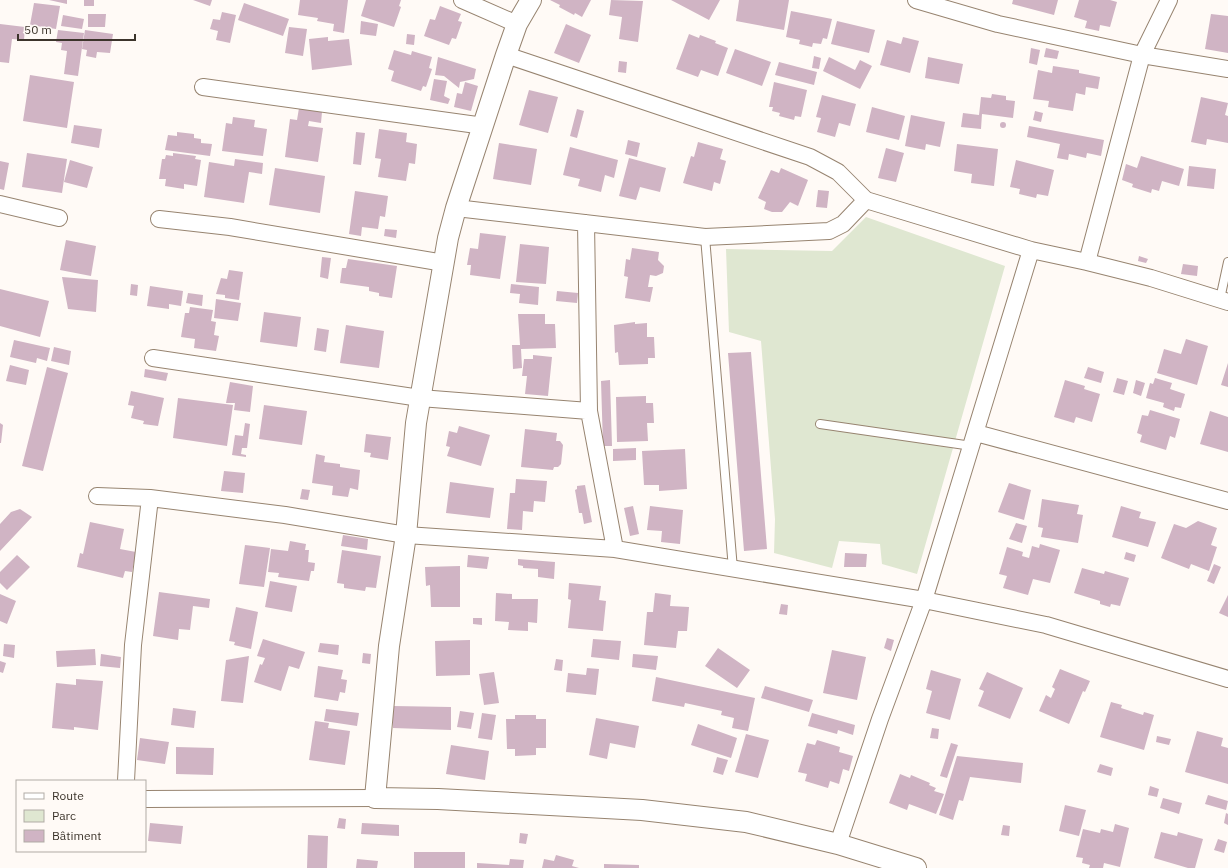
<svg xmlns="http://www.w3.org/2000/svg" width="1228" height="868" font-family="'IBM Plex Sans',sans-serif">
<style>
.green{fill:#dfe7d1}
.building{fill:#d0b4c4}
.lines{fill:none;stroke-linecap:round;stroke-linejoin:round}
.service-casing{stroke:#978470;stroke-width:10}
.minor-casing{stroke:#978470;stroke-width:18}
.tertiary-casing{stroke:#978470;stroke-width:22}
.service{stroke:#fff;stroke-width:8}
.minor{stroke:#fff;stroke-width:16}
.tertiary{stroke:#fff;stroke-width:20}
</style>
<rect width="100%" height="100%" fill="#fffaf6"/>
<path class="green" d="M866,217L1005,266L917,574L882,564L880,544L839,541L832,568L774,553L775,519L761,341L729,332L726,249L832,251Z"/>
<path class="building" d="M49,0H67V4Z
M84,0H94V6H84Z
M193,0H212L210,6Z
M300,0H348L344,33L333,31L334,24L317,21L318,18L298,15Z
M366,0H401L399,6L401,7L394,27L361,16Z
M550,0H591L582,17L575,13L574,15L559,7L560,5Z
M611,0L643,1L638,42L619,39L622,17L609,15Z
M671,0H720L709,20Z
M739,0H789L784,30L736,21Z
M1013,0H1058L1054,15L1012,4Z
M1079,0H1110L1117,2L1110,27L1100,25L1099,31L1085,28L1087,21L1074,17Z
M34,3L60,6L56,29L30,25Z
M244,3L289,19L283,36L238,20Z
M440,6L461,14L458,21L462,22L456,39L452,38L449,45L424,36L430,19L435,20Z
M791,11L832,19L827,39L823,38L821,44L813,43L812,47L799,44L800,40L786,37Z
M222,12L236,15L230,43L216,40L218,31L210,29L213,19L220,20Z
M88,14H106L105,27H88Z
M1211,14L1228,16V53L1205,49Z
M63,15L84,19L82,29L61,26Z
M361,21L378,24L376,36L360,34Z
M837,21L875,30L869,53L831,44Z
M0,24L25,27L24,40L12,39L9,63L0,62Z
M566,24L591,35L579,63L554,53Z
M289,27L307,29L303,56L285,53Z
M58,30L84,33L78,76L64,74L67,51L61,50L62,43L56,42Z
M85,30L113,34L110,53L97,52L96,58L86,56L87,50L82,49Z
M407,34L415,35L414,45L406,44Z
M689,34L699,38L700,35L716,41L715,43L728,48L718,76L701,70L698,77L676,69Z
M328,37V41L349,39L352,65L312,70L309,39Z
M903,37L919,41L910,73L880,65L887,40L901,44Z
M1031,48L1040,50L1037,65L1029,63Z
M1046,48L1059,51L1057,59L1044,57Z
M735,49L771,62L762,86L726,73Z
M394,50L411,55L412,51L432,57L429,68L432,69L426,87L423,86L421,91L391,81L394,71L388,69Z
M814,56L821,58L819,69L812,68Z
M438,57L476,69L474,79L460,82L459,88L444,76L435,75Z
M829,57L855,70L860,60L872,66L860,89L823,71Z
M928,57L963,64L959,84L925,78Z
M619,61L627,62L626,73L618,72Z
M779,62L817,72L814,85L775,75Z
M1053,66L1079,70V73L1100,77L1098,89L1086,87L1085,95L1076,93L1073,111L1048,107L1049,101L1033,99L1038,70L1052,73Z
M30,75L74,82L67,128L23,121Z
M434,79L447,81L444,96L450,99L448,104L430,100Z
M465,82L478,86L471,111L454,107L457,93L462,94Z
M774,82L807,90L801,117L795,116L794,120L779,116L780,113L772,111L773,107H769Z
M529,90L558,97L548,133L519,125Z
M992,94L1006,96V100L1015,101L1013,118L982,114L981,129L961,127L963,113L979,115L981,97L991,98Z
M822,95L856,104L850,126L839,123L835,137L817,132L821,118L816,117Z
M1201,97L1228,103L1225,115L1228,116V143L1207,139L1206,145L1191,142Z
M872,107L905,116L899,140L866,132Z
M299,108L322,112L321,123L309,121L308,126L323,128L318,162L285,157L290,119L297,120Z
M577,109L584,111L577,138L570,136Z
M1035,111L1043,113L1041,122L1033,120Z
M911,115L945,122L940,147L926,144L925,150L905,146Z
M233,117L255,120L254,127L267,129L263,156L222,151L226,123L232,124Z
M1000 125a3 3 0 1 1 6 0a3 3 0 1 1-6 0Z
M74,125L102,129L99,148L71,143Z
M1029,126L1104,140L1101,156L1087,153L1086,158L1069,154L1068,160L1057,158L1060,144L1027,137Z
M379,129L407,133L406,142L417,144L415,164L409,163L406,181L378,177L381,159L375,158Z
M177,132L194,134V138L201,139V143L212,144L210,156L165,150L168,135L177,136Z
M356,132L365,133L361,165L353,164Z
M628,140L640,143L637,157L625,154Z
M698,142L723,149L720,159L726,161L720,184L714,182L712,191L683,183L691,156L694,157Z
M499,143L537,149L531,185L493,179Z
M957,144L998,149L994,186L971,183L972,174L954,171Z
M570,147L618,160L614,178L605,175L601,192L578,186L580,179L563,175Z
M886,148L904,153L896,182L878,178Z
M27,153L67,159L62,193L22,187Z
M173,153L196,156L195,159L201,160L197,186L184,184V189L165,186L166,179H159L162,159H165L166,155L173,156Z
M1141,156L1184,169L1179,186L1162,181L1159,191L1152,189L1151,193L1132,187L1133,184L1122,180L1126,164L1137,168Z
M629,158L666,168L660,192L640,187L636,200L619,196Z
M235,159L263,163L262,174L249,172L244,203L204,197L209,162L234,166Z
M70,160L93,167L87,188L64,182Z
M1016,160L1054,170L1048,196L1037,194L1036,198L1019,194L1020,189L1010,187Z
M0,161L9,163L4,190L0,189Z
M1189,166L1216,169L1214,189L1187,186Z
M275,168L325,176L320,213L269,205Z
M781,168L808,180L798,206L790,202L782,212H772L764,209L766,202L758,198L771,170L779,173Z
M818,190L829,191L827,208L816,207Z
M355,191L388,196L385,217L380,216L378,229L362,227L361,236L349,234Z
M385,229L397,230L396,238L384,236Z
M480,233L506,236L500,279L470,275L471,265H467L470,248L478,249Z
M66,240L96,246L91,276L60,270Z
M520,244L549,247L546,284L516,282Z
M632,248L659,252L658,260L664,266L663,273L656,276L650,275L648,287H653L650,302L625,298L628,277L624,276L626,259L630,260Z
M1139,256L1148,259L1146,263L1138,261Z
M322,257L331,258L328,279L320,277Z
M348,259L397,266L392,298L379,296V293L369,291V287L340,283L342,268H346Z
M1183,264L1198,266L1197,276L1181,274Z
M229,270L243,272L239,300L225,298V295L216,294L221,278L227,279Z
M62,277L98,280L96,312L68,309Z
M131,284L138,285L137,296L130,295Z
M511,284L539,287L538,305L519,303L520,294L510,293Z
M150,286L183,291L181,306L169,304V309L147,306Z
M0,289L49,301L40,337L0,326Z
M557,291L578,293L577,303L556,301Z
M188,293L203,295L202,306L186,303Z
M216,299L241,303L238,321L214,318Z
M190,307L213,310L211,321L216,322L214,335L219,336L216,351L194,348L195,339L181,337L185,313H189Z
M264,312L301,317L297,347L260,342Z
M518,314H545V324H555L556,348L521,349L522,368L513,369L512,345H520Z
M635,322V324L647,323V337H654L655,358H648V364L619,365L618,352L615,353L614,325Z
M346,325L384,331L379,368L340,363Z
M317,328L329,330L326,352L314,350Z
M1186,339L1208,346L1197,385L1157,373L1164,349L1181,354Z
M14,340L50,348L47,361L37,358L36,363L10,357Z
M54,347L71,351L69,365L51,361Z
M751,352L767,549L744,551L728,353Z
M533,355L552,357L548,396L525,394L527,376H522L524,359H533Z
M1228,363V387L1221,385Z
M10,365L29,370L26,385L6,381Z
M47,367L68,373L43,471L22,466Z
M1088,367L1104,372L1101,383L1084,378Z
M145,369L168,373L166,381L144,377Z
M1117,378L1128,381L1124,395L1113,392Z
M1155,378L1172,383L1170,389L1185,394L1181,408L1175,407L1174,411L1163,407L1164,403L1146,398L1150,383L1153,384Z
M610,380L612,446H603L601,381Z
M1065,380L1085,386L1084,389L1100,394L1092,422L1076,417L1074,423L1054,417Z
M1136,380L1145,383L1141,396L1133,393Z
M230,382L253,386L250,412L234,410L235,403H226Z
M131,391L164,398L158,426L143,424L144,421L131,418L134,406L128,405Z
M646,396V403H653L654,423H647L648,441L617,442L616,397Z
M178,398L233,405L227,446L173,438Z
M264,405L307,411L302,445L259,439Z
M1150,410L1180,419L1175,438L1170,436L1166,450L1140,442L1142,435L1137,433L1142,415L1148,416Z
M1210,411L1228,417V452L1200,444Z
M0,423L3,425L1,443H0Z
M245,423L250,424L247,448H242L241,454L246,455V457L232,455L235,435L243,436Z
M459,426L490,435L481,466L447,456L450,447L446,446L449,431L457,433Z
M525,429L557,433L556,441H560L563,445L561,464L558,467H554L553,470L521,467Z
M366,434L391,437L388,460L370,457L371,453L364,452Z
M636,448V460L613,461V449Z
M685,449L687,489L659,491V485H644L642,451Z
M316,454L325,456L324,462L340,464V467L360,470L358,490L350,488L348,497L332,495L333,486L312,483Z
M224,471L245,473L243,493L221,491Z
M516,479L547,481L545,502L534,501L533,512L523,511L522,530L507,529L510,493H515Z
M450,482L494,488L490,518L446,513Z
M1009,483L1031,490L1024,520L998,512Z
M585,485L592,522L584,524L582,513H579L575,490L577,489V486Z
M302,489L310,490L308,500L300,499Z
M1042,499L1079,505L1077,514L1083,515L1078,543L1041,537L1043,528L1038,527Z
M633,506L639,534L630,536L624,508Z
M650,506L683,510L680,544L661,542L662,531L647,530Z
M1121,506L1141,512L1139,518L1156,522L1148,547L1112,537Z
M20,509L32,517L0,551V524L11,512Z
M1198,521L1217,528L1211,545L1217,547L1209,571L1191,564L1189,569L1161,558L1174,524L1186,528Z
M90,522L124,529L120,549L136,552L132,572L125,571L123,578L77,567L80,553L83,554Z
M1016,523L1027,526L1022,543L1009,539Z
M343,535L368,539L367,550L341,546Z
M290,541L306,544L305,550H309L308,562L315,563L314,571H311L309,581L278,577L279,573L268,572L271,549L288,551Z
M1040,544L1060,550L1050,583L1033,579L1028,595L1003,588L1007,576L999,574L1007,547L1023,552L1022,556L1029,558L1032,546L1039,548Z
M245,545L270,548L264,587L239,584Z
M342,550L381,556L376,588L366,587L365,591L344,588V584L337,583Z
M1126,552L1136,555L1134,562L1124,559Z
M845,553L867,554L866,567H844Z
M17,555L30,567L7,590L0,583V572Z
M468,555L489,557L487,569L467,567Z
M518,559L555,562L554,579L538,577V569L523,568V566L518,565Z
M1214,564L1221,567L1214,584L1207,581Z
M460,566V607H431L430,585L426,586L425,567Z
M1082,568L1104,574L1105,571L1129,578L1120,606L1111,604L1110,607L1100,604V601L1074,593Z
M270,581L297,586L292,612L265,607Z
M569,583L601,586L599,600L606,601L603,631L568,628L571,600L568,599Z
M159,592L210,599L209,608L193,606L190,630L179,629L178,640L153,636Z
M496,593L512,594V599H538L537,623L528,622V631L508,630L509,622L495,621Z
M655,593L671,595L670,606L689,607L687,631H678L676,648L644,645L647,612H653Z
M0,594L16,601L7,624L0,621Z
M1228,595V617L1219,613Z
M781,604L788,605L787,615L779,614Z
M236,607L258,612L251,649L234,645L235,642L229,641Z
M473,618H482V625L473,624Z
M887,638L894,640L891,651L884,648Z
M263,639L305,652L299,669L289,666L281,691L254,682L260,664L262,665L265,658L257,656Z
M593,639L621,641L619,660L591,657Z
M470,640V675L436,676L435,641Z
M320,643L339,645L338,655L318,652Z
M4,644L15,645L14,658L3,656Z
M718,648L750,670L737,688L705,666Z
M95,649L96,665L57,667L56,651Z
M832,650L866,657L857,700L823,693Z
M363,653L371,654L370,664L362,663Z
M101,654L121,657L120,668L100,666Z
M633,654L658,656L656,670L632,667Z
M249,656L243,703L221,701L226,660Z
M556,659L563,660L562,671L554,670Z
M0,661L6,663L3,673L0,672Z
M318,666L343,670L341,679L347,680L345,693L340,692L338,701L314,697Z
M587,668L599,669L596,695L566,692L568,673L586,675Z
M1060,669L1090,681L1085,692L1083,691L1069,724L1039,711L1046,695L1051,698L1055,689L1052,687Z
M931,670L961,679L950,720L926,713L932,691L926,689Z
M494,672L499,703L484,705L479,674Z
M987,672L1023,688L1010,719L978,706L984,691L979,689Z
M656,677L755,698L748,731L732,728L734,718L721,715L722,711L685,703L684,707L652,701Z
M76,679L103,681L98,730L74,727V730L52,728L56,683L76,685Z
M765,686L813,700L809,712L761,698Z
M1111,702L1122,705L1121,708L1143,715L1144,712L1154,715L1144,750L1100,737Z
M393,706L451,707V730L393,728Z
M173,708L196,711L194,728L171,725Z
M326,709L359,713L357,726L324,721Z
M460,711L474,713L471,729L457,727Z
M482,713L496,715L492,740L478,738Z
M812,713L855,725L853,735L838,730L837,734L808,726Z
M515,715H536V719H546V748H536V755L515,756V749H507L506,719H515Z
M596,718L639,726L635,748L610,743L607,759L589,755Z
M315,721L329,723L328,728L350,731L345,765L309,760Z
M698,724L737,738L731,758L691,745Z
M932,728L939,729L938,739L930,738Z
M1197,731L1223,738L1221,746L1228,748V784L1185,772Z
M746,734L769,740L758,778L735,772Z
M1157,736L1171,739L1169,745L1156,742Z
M140,738L169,742L165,764L137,760Z
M817,740L840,747L839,752L853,756L849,771L843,769L839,784L830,781L828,788L805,781L807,774L798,772L807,743L815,745Z
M951,743L958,745L947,778L940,776Z
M451,745L489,751L485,780L446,774Z
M176,747L214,748L213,775L176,774Z
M957,756L1023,763L1021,783L970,777L963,801L959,800L953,820L939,815Z
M717,757L728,760L723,775L713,772Z
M1100,764L1113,768L1111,776L1097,772Z
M900,774L910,778L911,775L930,783L929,785L936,788L934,791L944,794L936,814L909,804L907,810L889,803Z
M1150,786L1159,789L1157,797L1148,795Z
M1208,795L1228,801L1226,810L1205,804Z
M1163,798L1182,803L1179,814L1160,808Z
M1065,805L1086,810L1079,836L1059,831Z
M1226,813L1228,814V825L1224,823Z
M339,818L346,819L345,829L337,828Z
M150,823L183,826L181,844L148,841Z
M362,823L399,825V836L361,834Z
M1115,824L1129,828L1120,867L1104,863L1103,868H1089L1090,865L1082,863L1083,858L1076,857L1083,829L1100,833L1101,829L1113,832Z
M1003,825L1010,826L1009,836L1001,835Z
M1161,832L1177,836L1178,832L1203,839L1195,868H1188L1154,858Z
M520,833L528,834L526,844L519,843Z
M308,835L328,836L327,868H307Z
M1218,839L1227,842L1224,853L1214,850Z
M414,852H465V868H414Z
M556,855L574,860L572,866L579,868H542L544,859L554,861Z
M357,859L378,861L377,868H356Z
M510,859L524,860L523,868H477V863L509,865Z
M604,864L639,865V868H604Z"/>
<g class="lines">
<g class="service-casing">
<path id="service" d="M705,237L733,569
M1220,299L1228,262
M820,424L972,446"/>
</g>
<g class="minor-casing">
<path id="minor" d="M462,0L517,24
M916,0L998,24L1142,55L1228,69
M506,55L810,157L838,172L866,200L1031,250L1087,262L1151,278L1228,302
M203,87L484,126
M0,204L59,218
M456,208L705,237L829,231L843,224L866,200
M159,219L230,227L444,263
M586,223L589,411L615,549
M1087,262L1142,55L1169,0
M153,358L420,398L589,411
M976,433L1228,501
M97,496L150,498
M126,781L133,645L150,498L285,515L406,535L615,549L924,600L1046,625L1228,679
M145,799L375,798
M838,844L880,719L924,600L1031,250"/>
</g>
<g class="tertiary-casing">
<path id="tertiary" d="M531,0L517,24L506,55L456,208L448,238L416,423L406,535L389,646L375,798L438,799L642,810L746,822L838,844L916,868"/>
</g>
<use href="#service" class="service"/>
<use href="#minor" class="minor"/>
<use href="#tertiary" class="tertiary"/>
</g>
<rect x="16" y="780" width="130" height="72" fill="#fffaf6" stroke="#b1aba5"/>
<rect x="24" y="793" width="20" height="6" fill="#ffffff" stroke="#b1aba5"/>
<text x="52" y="800" font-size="12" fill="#3c342b">Route</text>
<rect x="24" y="810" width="20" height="12" fill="#dfe7d1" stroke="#b1aba5"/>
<text x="52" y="820" font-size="12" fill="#3c342b">Parc</text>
<rect x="24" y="830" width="20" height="12" fill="#d0b4c4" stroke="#b1aba5"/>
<text x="52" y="840" font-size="12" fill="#3c342b">Bâtiment</text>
<path d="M18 34v6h117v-6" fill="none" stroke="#3c342b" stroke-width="2"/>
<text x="24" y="34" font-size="12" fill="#3c342b" stroke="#fffaf6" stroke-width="3" paint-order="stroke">50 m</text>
</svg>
